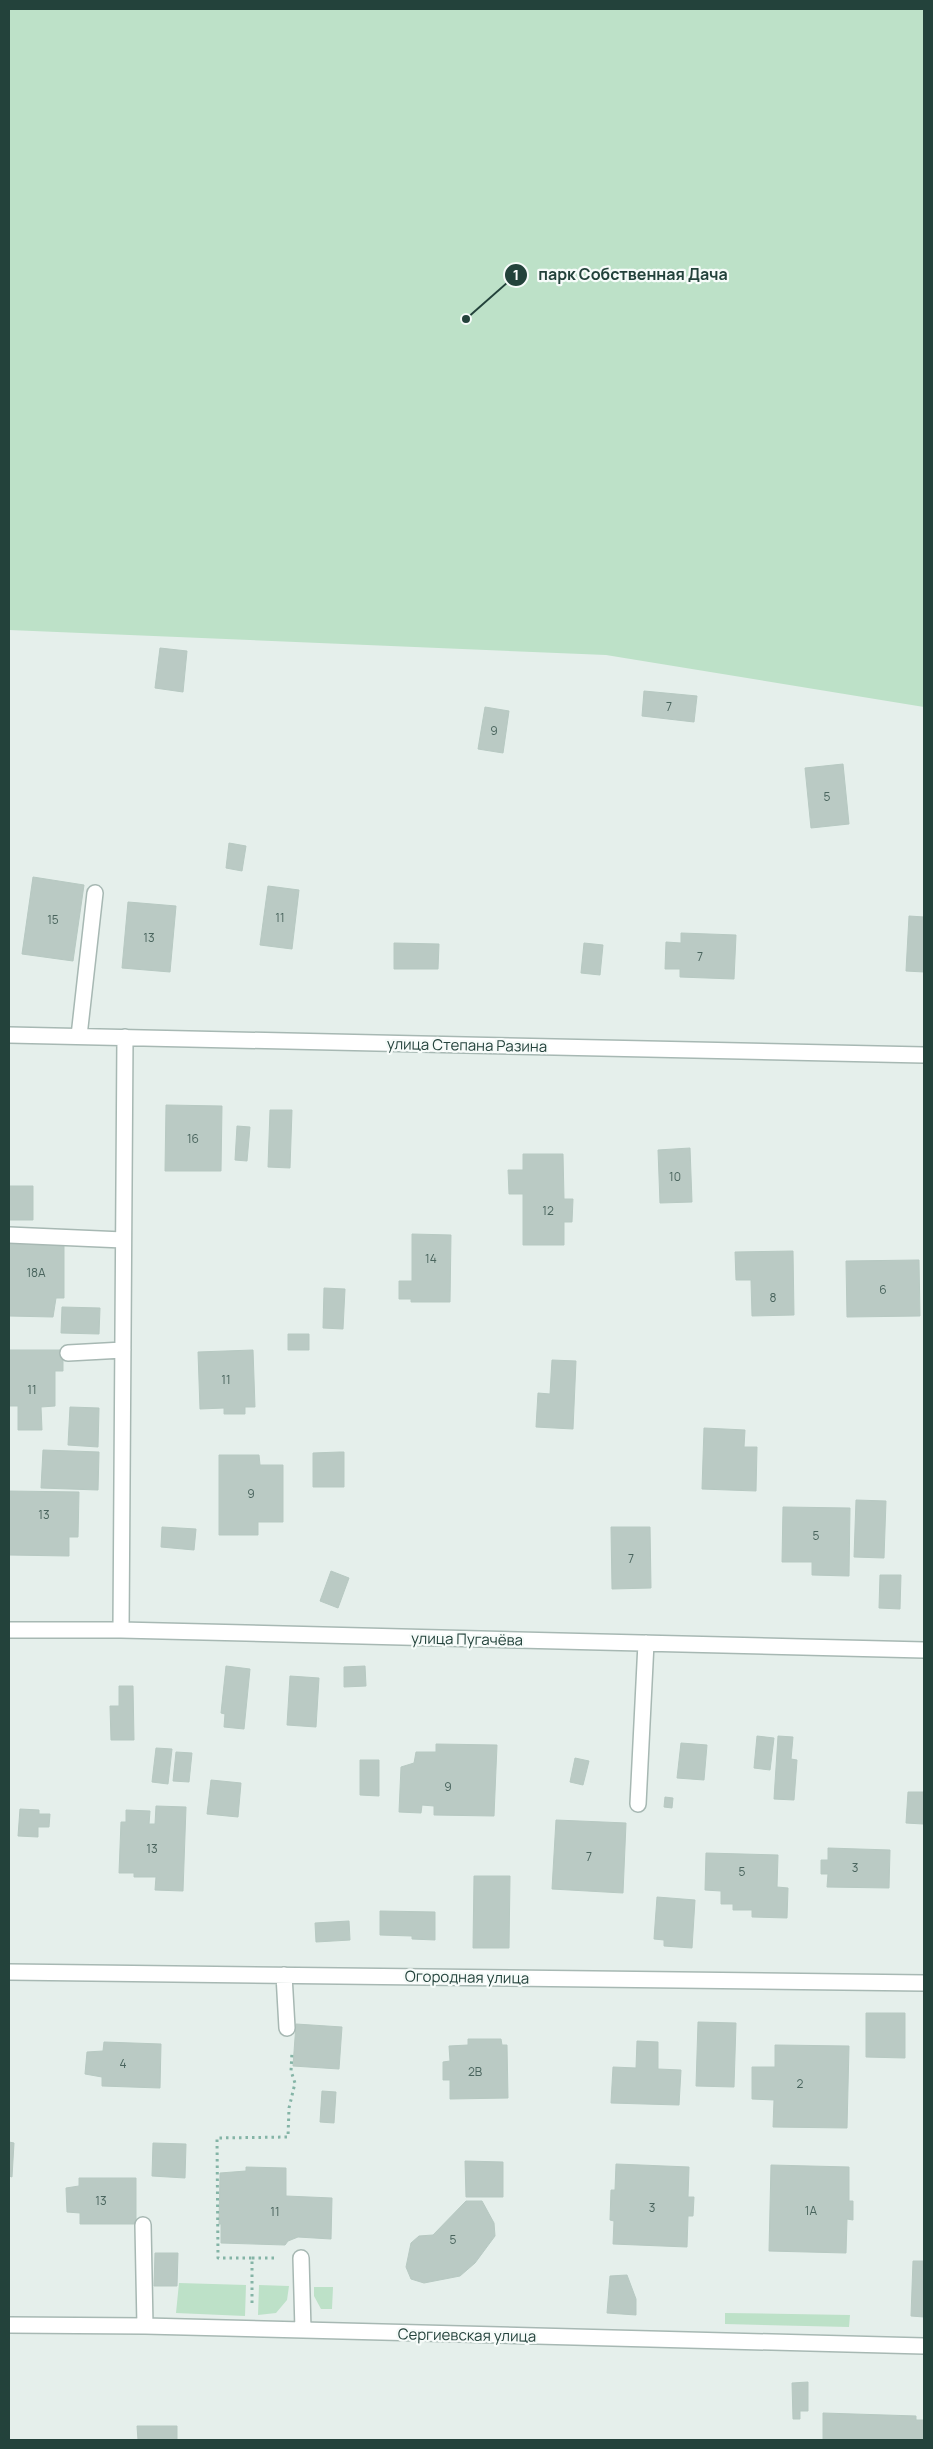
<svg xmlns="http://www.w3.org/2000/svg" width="933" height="2449" font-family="Manrope,sans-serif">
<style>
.green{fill:#bde1c8}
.building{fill:#bacac4;stroke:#b7c9c2}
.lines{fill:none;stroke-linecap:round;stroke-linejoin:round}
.minor-casing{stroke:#a7b8b3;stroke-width:18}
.path{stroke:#84b4a6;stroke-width:3;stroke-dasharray:2.5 4;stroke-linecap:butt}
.minor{stroke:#fff;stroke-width:15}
.labels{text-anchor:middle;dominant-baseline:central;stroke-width:4.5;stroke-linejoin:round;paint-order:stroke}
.number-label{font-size:12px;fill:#49645d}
.street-label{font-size:15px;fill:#23423b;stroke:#f6fbf9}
.leader{fill:none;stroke:#23423b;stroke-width:2}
.callout-dot{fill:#23423b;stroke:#f6fbf9;stroke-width:2}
.mark-label{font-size:15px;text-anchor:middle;font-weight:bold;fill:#fff}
.callout-label{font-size:16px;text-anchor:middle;font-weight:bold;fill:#23423b;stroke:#f6fbf9;stroke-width:4.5;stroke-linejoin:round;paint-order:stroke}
</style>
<rect width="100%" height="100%" fill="#e5efeb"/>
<path class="green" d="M9,9H924V707L606,655L9,630Z
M179,2283L246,2285L245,2316L176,2313Z
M259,2285L289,2286L287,2300L276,2313L258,2315Z
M314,2287H333L332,2309H321L314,2296Z
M725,2313L850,2315L849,2327L725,2324Z"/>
<path class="building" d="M160,648L187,651L183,692L155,688Z
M644,691L697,696L694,722L642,716Z
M485,707L509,711L503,753L478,749Z
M843,764L849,824L811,828L805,768Z
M229,843L246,846L242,871L226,868Z
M33,877L84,885L73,961L22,954Z
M268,886L299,890L292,949L260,945Z
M128,902L176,906L170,972L122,968Z
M909,916L924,917V972L906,971Z
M681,933L736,935L734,979L680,977V969H665L666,942L681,943Z
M394,943L439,944L438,969H394Z
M584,943L603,945L600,975L581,973Z
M166,1105L222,1106L221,1171H165Z
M270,1110H292L290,1168L268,1167Z
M237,1126L250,1127L247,1161L235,1160Z
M690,1148L692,1202L660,1203L658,1150Z
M523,1154H563L564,1199H573L572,1222H564V1245H523V1194H509L508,1170H523Z
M9,1186H33V1220H9Z
M412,1234L451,1235L450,1302H411V1299H399V1281H412Z
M9,1240L56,1241V1245H64V1298H56L53,1317L9,1316Z
M793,1251L794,1315L752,1316L751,1280H736L735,1252Z
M919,1260L920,1316L847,1317L846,1261Z
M324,1288L345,1289L343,1329L323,1328Z
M62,1307L100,1308L99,1334L61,1333Z
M288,1334H309V1350H288Z
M9,1350H63V1371H55V1406L41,1407L42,1430H18V1406H9Z
M253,1350L255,1407H245V1414H224V1408L200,1409L198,1352Z
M552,1360L576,1361L573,1429L536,1427L538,1393L550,1394Z
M70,1407L99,1408L98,1447L68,1445Z
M704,1428L745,1430L744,1447H757L756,1491L702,1489Z
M43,1450L99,1452L98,1490L41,1488Z
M340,1452H344V1487H313V1453Z
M219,1455H259L260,1465H283V1522H258V1535H219Z
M9,1491L79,1492L78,1537H69V1556L9,1555Z
M856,1500L886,1501L884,1558L854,1557Z
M783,1507L850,1508L849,1576L812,1575V1562H782Z
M162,1527L196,1529L194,1550L161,1547Z
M611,1527H650L651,1588L612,1589Z
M331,1571L349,1578L338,1608L320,1601Z
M880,1575H901L900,1609L879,1608Z
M226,1666L250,1669L244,1729L224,1727L225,1714L221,1713Z
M365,1666L366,1686L344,1687V1667Z
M290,1676L319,1678L316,1727L287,1725Z
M119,1686H133L134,1740H111L110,1706H119Z
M757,1736L774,1738L770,1770L754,1768Z
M778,1736L793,1737L791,1759L797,1760L794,1800L774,1799Z
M681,1743L707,1745L704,1780L677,1778Z
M436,1744L497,1745L494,1816L434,1815V1806L422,1805L421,1813L399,1812L401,1767L414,1763L416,1752H436Z
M156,1748L172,1749L168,1784L152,1782Z
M176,1752L192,1753L189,1782L173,1781Z
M575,1758L589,1761L583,1785L570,1782Z
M360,1760H379V1796L360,1795Z
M211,1780L241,1783L238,1817L207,1814Z
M908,1792H924L923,1824L906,1823Z
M665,1797L673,1798L672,1808L664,1807Z
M156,1806L186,1807L183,1891L155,1890L156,1877H134V1873H119L121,1822H126V1810L150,1811L149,1824H155Z
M20,1809L39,1810V1814H50L49,1827H38V1837L18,1836Z
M556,1820L626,1823L623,1893L552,1889Z
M828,1848L890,1850L889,1888L827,1887L828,1874H821V1860H828Z
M706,1853L778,1855L777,1887L788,1888L787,1918L752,1917V1910H733V1904H721V1891L705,1890Z
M474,1876H510L509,1948H473Z
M657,1897L695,1900L692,1948L664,1946V1940L654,1939Z
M380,1911L435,1912V1940L412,1939V1936L380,1935Z
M349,1921L350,1940L316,1942L315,1923Z
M866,2013H905V2058L866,2057Z
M698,2022L736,2023L734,2087L696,2086Z
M296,2024L342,2027L339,2069L293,2066Z
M468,2039H501L502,2045H507L508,2098L450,2099V2080H443V2062L450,2061L449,2046L468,2045Z
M637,2041L658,2042V2069L681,2070L679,2105L611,2103L613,2067L636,2068Z
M104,2042L161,2044L160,2088L102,2086V2077L85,2074L87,2052L103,2051Z
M775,2045L849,2046L847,2128L773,2127L774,2100L752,2099V2067H775Z
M322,2091L336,2092L334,2123L320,2122Z
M9,2142L14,2143L12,2177L9,2176Z
M153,2143L186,2144L185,2178L152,2176Z
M465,2161L503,2162V2197H466Z
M616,2164L689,2167L688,2197H694L693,2216H688L687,2247L613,2244L614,2221L610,2220L611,2190H615Z
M771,2165L849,2167V2201H853V2220L847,2219L846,2253L769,2251Z
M246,2167L286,2168V2196L332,2198L331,2239L298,2237L288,2241L285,2245L221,2243V2224H219L220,2173L246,2171Z
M79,2178H136V2224H80V2213L67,2212L66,2188L79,2186Z
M466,2201H482L494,2223L495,2236L475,2263L460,2276L424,2283L411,2279L406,2267L411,2243L419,2236L433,2235Z
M155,2253H178L177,2286H154Z
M913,2261H924V2317L911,2316Z
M627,2275L636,2299V2315L607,2313L610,2276Z
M808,2382V2411H800V2419H793L792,2383Z
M823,2413L916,2416V2420H924V2440H823Z
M137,2426H177V2440H138Z"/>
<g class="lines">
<g class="minor-casing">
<path id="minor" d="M9,1035L924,1055
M79,1036L95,893
M9,1235L123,1240
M68,1353L123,1350
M9,1630H121L924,1650
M121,1630L125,1037
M638,1804L646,1643
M9,1972L924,1983
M284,1975L287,2028
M143,2225L145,2326
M301,2258L303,2330
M9,2325L145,2326L924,2346"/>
</g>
<path class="path" d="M252,2258H274
M252,2303V2258H218L217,2138L288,2137L289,2108L295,2083L291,2071L292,2052"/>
<use href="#minor" class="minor"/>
</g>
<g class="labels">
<g class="number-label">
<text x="669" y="706">7</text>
<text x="494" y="730">9</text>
<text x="827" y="796">5</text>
<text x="280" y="917">11</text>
<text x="53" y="919">15</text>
<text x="149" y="937">13</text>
<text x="700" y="956">7</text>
<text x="193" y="1138">16</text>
<text x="675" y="1176">10</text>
<text x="548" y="1210">12</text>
<text x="431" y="1258">14</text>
<text x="36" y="1272">18А</text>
<text x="883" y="1289">6</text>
<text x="773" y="1297">8</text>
<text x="226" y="1379">11</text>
<text x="32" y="1389">11</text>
<text x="251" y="1493">9</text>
<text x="44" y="1514">13</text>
<text x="816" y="1535">5</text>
<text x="631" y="1558">7</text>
<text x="448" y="1786">9</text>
<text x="152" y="1848">13</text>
<text x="589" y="1856">7</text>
<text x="855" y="1867">3</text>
<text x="742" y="1871">5</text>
<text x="123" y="2063">4</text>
<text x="475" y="2071">2В</text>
<text x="800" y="2083">2</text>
<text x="101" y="2200">13</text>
<text x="652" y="2207">3</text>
<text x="811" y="2210">1А</text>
<text x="275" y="2211">11</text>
<text x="453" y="2239">5</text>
</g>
<g class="street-label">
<text transform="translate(467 1045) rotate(1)">улица Степана Разина</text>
<text transform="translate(467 1639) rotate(1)">улица Пугачёва</text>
<text transform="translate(467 1977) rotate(1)">Огородная улица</text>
<text transform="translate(467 2335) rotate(1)">Сергиевская улица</text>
</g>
</g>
<path class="leader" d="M466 319L516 275"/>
<g class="callout-dot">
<circle cx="466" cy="319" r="5"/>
<circle cx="516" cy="275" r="12"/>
</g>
<g class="mark-label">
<text x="516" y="280">1</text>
</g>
<g class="callout-label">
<text x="633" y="280">парк Собственная Дача</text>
</g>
<rect width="933" height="2449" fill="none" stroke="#23423b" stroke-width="20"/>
</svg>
